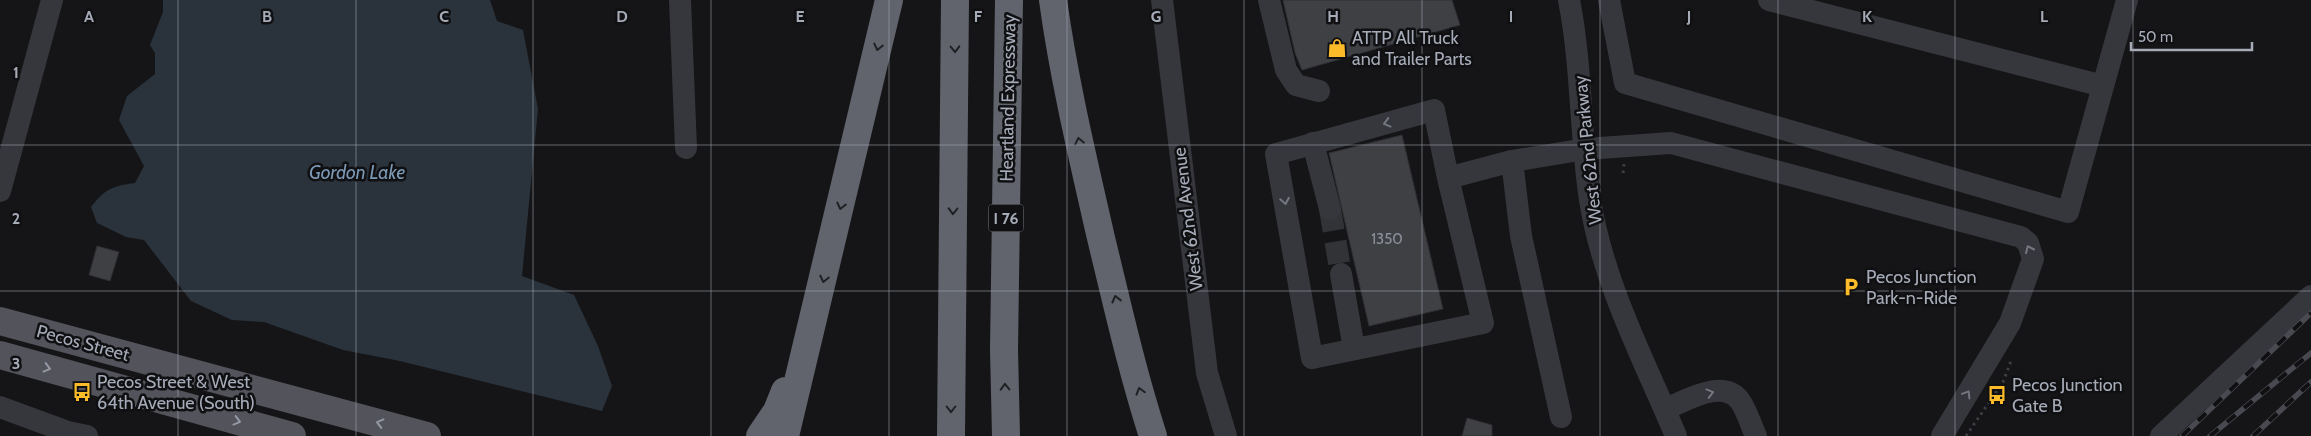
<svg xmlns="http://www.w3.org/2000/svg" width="2311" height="436" font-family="Cabin,sans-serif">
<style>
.water{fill:#2a333c}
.building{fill:#3f4044;stroke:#2f2f33}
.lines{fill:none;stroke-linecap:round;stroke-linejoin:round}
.minor-tunnel{stroke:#323337;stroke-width:22;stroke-dasharray:22 11;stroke-linecap:butt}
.path{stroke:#3c3e43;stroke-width:3;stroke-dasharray:2.5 4;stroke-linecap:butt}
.minor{stroke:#36373c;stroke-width:22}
.major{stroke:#52535b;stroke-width:28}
.highway{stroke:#61646d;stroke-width:28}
.rail-casing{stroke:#494a51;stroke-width:5.5}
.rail{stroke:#101012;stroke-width:4;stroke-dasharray:11;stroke-linecap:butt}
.oneway{stroke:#202124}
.oneway2{stroke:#747780}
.oneway3{stroke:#9599a5}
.grid{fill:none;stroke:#a6abb8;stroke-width:1;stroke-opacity:0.55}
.labels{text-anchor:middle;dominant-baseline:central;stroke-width:5;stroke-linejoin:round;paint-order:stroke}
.number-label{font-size:15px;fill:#8c909b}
.shield{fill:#101012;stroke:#797c86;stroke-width:1}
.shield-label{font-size:16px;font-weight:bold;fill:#a6abb8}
.poi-label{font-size:18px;fill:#a6abb8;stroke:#101012;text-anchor:start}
.street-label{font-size:18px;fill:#a6abb8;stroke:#101012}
.water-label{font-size:19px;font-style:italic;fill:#7b98b5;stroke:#101012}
.grid-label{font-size:16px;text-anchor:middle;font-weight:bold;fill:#a6abb8;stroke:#101012;stroke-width:5;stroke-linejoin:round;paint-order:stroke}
</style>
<rect width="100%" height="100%" fill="#151517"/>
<path class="water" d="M163,0H490L497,21L523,30L538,109L522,276L574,295L598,346L612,386L602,411L400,361L343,350L264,322L232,320L191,301L144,240L126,237L97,223L91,207C105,189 112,186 135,183L144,166L119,120L127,96L155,74V53L150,45L163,12Z"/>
<path class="building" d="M1283,0H1452L1460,25L1302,70L1295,53Z
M1402,135L1443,309L1369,326L1329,153Z
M97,246L119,252L110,281L89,275Z
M1467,418L1492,425V436H1462Z"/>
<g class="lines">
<path class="minor-tunnel" d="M1330,209L1341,274"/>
<path class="path" d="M1623,173L1624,164
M1966,436L2003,382L2011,361"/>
<path class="minor" d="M680,0L686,148
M1162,0L1207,373L1226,436
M1269,0L1286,70L1296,85L1319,91
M1569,0C1582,66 1580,134 1590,200C1603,283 1644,360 1676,436
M1609,0L1625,83L2068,212L2127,0
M1769,0L2103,86
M1313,143L1330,209
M1512,161L1521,236L1561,417
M1448,178L1483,323L1312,358L1276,154L1434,110L1448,178L1512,161L1585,149L1671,143L2021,237L2028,243L2033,259L2010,323L1942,436
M0,191L52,0
M1341,274L1354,349
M0,407L68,432L87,436
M1665,409C1684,402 1723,377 1740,401C1747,411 1751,425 1756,436
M2161,436L2311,296"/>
<path class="major" d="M0,321L427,436
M0,355L292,436"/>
<path class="highway" d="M1053,0C1064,80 1083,159 1101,238C1117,304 1132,371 1153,436
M760,436L777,411L785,391
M785,436L889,0
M951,436L955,0
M1006,436L1004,350L1009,0"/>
<g class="rail-casing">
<path id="rail" d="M2182,436L2311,313
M2210,436L2311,353
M2253,436L2311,382"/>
</g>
<use href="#rail" class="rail"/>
</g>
<defs><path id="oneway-chevron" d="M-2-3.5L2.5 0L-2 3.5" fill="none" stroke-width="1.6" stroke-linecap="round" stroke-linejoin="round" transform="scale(1.25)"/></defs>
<g class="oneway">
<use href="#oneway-chevron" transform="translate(878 47) rotate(103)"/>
<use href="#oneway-chevron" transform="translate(955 49) rotate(89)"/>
<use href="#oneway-chevron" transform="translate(1079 141) rotate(-102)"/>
<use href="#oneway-chevron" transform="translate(841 206) rotate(103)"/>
<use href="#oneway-chevron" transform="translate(953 211) rotate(91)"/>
<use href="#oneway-chevron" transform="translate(824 279) rotate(103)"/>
<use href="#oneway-chevron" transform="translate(1116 299) rotate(-104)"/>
<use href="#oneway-chevron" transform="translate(1005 387) rotate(-91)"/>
<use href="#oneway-chevron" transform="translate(1140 391) rotate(-106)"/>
<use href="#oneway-chevron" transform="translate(951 409) rotate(90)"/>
</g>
<g class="oneway2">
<use href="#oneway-chevron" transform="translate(1387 123) rotate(165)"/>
<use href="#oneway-chevron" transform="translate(1285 201) rotate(80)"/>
<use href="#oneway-chevron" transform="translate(2029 249) rotate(-114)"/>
<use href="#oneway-chevron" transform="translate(1710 393) rotate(-15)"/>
<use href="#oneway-chevron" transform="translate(1967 394) rotate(-59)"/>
</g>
<g class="oneway3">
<use href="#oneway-chevron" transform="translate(47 368) rotate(15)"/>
<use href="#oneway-chevron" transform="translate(237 421) rotate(15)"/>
<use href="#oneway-chevron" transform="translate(380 423) rotate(-165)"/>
</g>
<path class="grid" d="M178,0V436M356,0V436M533,0V436M711,0V436M889,0V436M1067,0V436M1244,0V436M1422,0V436M1600,0V436M1778,0V436M1955,0V436M2133,0V436M0,145H2311M0,291H2311"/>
<defs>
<g id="shop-bare" transform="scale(1.5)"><path d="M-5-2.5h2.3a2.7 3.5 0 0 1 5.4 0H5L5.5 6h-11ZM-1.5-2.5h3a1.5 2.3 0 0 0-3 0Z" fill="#fcbb28" stroke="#101012" stroke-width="2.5" paint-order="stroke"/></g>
<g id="parking-bare" transform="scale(1.5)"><path d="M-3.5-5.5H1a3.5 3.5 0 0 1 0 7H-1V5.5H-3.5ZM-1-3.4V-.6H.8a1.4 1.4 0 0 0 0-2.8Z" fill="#fcbb28" stroke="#101012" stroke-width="2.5" paint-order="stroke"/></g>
<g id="bus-bare" transform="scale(1.5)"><path d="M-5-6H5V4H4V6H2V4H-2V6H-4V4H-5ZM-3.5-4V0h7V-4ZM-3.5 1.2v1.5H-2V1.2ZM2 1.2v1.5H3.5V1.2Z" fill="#fcbb28" stroke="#101012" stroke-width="2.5" paint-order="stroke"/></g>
</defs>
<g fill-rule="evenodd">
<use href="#shop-bare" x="1337" y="48"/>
<use href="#parking-bare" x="1851" y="287"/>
<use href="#bus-bare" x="82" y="392"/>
<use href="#bus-bare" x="1997" y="395"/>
</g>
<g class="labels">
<g class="number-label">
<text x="1387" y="239">1350</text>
</g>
<rect class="shield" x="988.5" y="204.5" width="35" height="27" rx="4"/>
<g class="shield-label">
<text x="1006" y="218">I 76</text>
</g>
<g class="poi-label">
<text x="1352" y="38">ATTP All Truck<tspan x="1352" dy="21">and Trailer Parts</tspan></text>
<text x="1866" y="277">Pecos Junction<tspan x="1866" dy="21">Park-n-Ride</tspan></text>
<text x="97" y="382">Pecos Street &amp; West<tspan x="97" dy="21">64th Avenue (South)</tspan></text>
<text x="2012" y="385">Pecos Junction<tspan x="2012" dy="21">Gate B</tspan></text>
</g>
<g class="street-label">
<text transform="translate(1008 98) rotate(-89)">Heartland Expressway</text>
<text transform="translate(1588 150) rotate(-96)">West 62nd Parkway</text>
<text transform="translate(1188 219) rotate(-97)">West 62nd Avenue</text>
<text transform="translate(83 343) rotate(15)">Pecos Street</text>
</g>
<g class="water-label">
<text x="357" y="172">Gordon Lake</text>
</g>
</g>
<g class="grid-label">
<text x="89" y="22">A</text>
<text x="267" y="22">B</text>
<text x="444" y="22">C</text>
<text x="622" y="22">D</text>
<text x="800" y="22">E</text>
<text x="978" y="22">F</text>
<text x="1156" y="22">G</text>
<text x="1333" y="22">H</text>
<text x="1511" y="22">I</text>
<text x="1689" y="22">J</text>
<text x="1867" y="22">K</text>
<text x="2044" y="22">L</text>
<text x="16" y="78">1</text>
<text x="16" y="224">2</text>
<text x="16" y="369">3</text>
</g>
<path d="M2131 42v8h121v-8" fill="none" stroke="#a6abb8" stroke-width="2.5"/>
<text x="2138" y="42" font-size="15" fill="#a6abb8" stroke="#101012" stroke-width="4" paint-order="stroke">50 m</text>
</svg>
